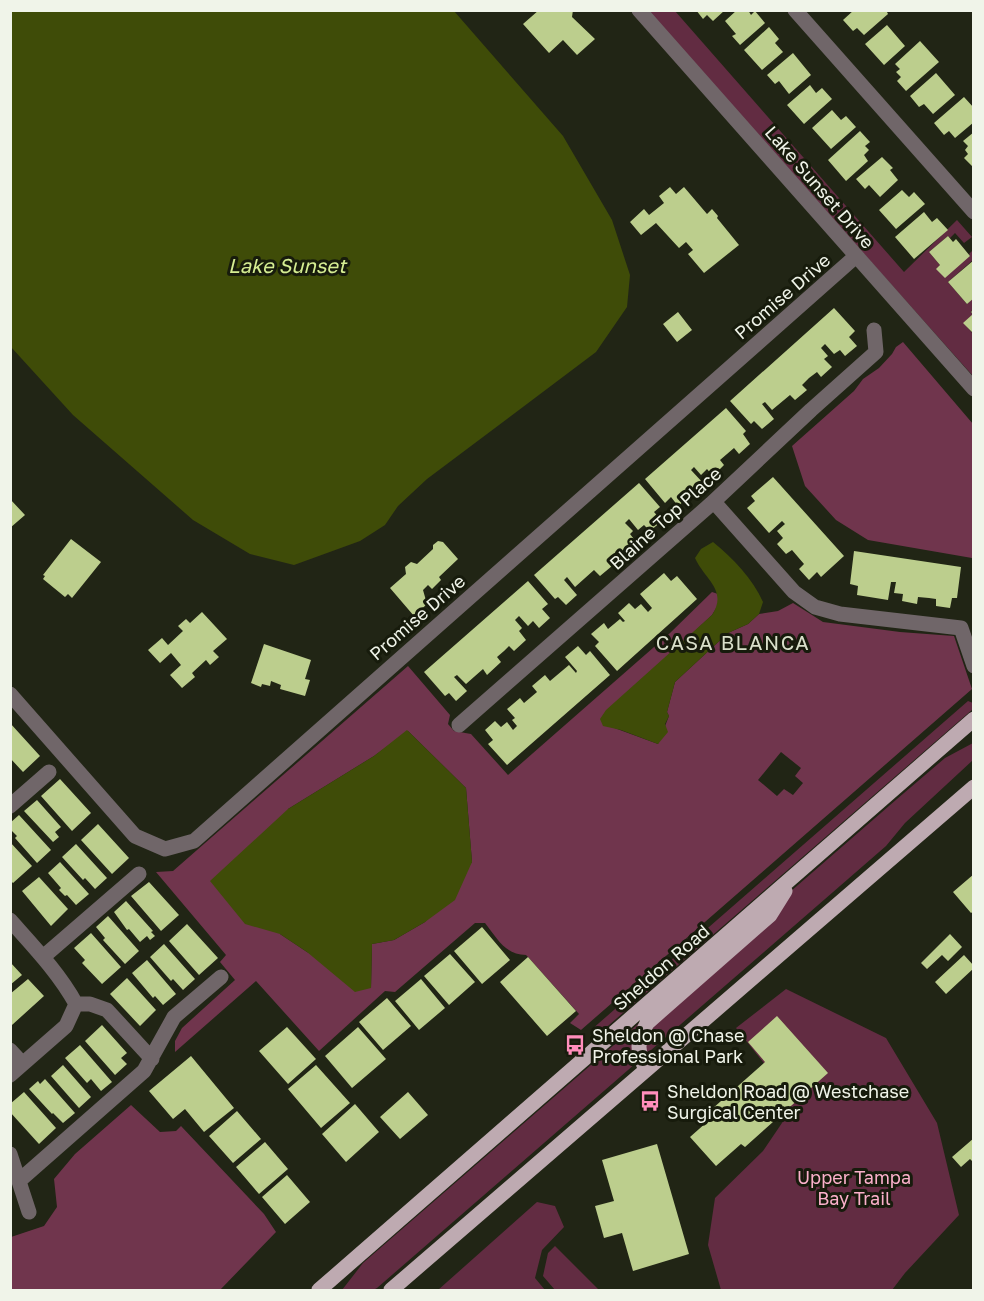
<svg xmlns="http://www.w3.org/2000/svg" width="984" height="1301" font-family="'Golos Text',sans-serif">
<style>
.green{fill:#622c42}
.forest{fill:#70354d;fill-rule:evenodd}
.water{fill:#3f4c08}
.building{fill:#bcce8d}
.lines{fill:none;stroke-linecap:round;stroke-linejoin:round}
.minor{stroke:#706669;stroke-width:15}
.major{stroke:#beaab1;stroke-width:15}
.labels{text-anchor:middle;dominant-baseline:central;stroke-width:6;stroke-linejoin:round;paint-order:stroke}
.street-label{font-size:18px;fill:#f0f4e9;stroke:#171b0c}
.poi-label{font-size:18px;fill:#f0f4e9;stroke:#171b0c;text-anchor:start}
.park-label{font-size:18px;fill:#fcb0cb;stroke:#171b0c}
.water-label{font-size:20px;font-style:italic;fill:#d5ed92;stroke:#171b0c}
.neighbourhood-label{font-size:20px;letter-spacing:1.5px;fill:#d9dfca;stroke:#171b0c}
</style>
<rect width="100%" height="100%" fill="#212515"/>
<path class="green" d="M647,11H675L904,272L957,220L972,237L964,243L955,233L950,238L948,236L929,252L940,265L937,269L970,256L969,254L973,250V260L948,282L967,304L973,298V309L971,312L973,314L964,323L973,334V376Z
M968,701L973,703V709L601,1032L599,1033L591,1030Z
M973,743V760L905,823L886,846L377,1288L373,1290H342L363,1263L897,799L945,758Z
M786,989L886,1038L937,1123L959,1215L905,1273L892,1290H721L708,1245L715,1198L763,1151L784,1120L778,1081L736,1028Z
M537,1202L555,1206L564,1227L542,1250L535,1278L545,1290H438Z
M555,1246L599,1290H555L543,1276L548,1253Z"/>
<path class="forest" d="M903,342L973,424L972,558L868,540L836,520L805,486L792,446L854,391L863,379L879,368L892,354L896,347Z
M712,592L718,594V605L712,615L653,670L609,726L658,744L669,716L667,712L675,682L728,633L748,624L759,614L778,611L793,603L823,622L900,632L954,636L972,689L581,1030L570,1023L579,1014L528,957L526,955C505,955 497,938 485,923H475L395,992L385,991L319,1051L256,981L175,1052V1041L182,1028L235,980L220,962L226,955L156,872L173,871L408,666L450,715L448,724L454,731L471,734L508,775L670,633ZM408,731L466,788L472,862L425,922L394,940L372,944L371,988L307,952L280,934L288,809L374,756ZM781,752L801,768L795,776L803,783L793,795L784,789L777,796L758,780Z
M131,1105L160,1132L176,1131L181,1126L264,1214L276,1232L220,1290H11V1237L44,1226L57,1207L54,1179L75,1154Z"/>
<path class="water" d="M11,10L454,11L563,136L612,220L630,275L627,307L596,352L427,479L398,506L385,525L360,541L294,565L250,554L193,520L73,415L11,347Z
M713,542C733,558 753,579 763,602L759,614L748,624L728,633L675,682L667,712L669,716L665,724L668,732L658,744L621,730L603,726L600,719L606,710L712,615C728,590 705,580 695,558L701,549Z
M407,730L466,788L472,862L455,900L425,922L394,940L372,944L371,988L355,992L307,952L280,934L245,924L210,881L288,809L374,756Z"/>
<path class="building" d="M539,10H573L572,17L595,39L577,55L563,40L549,53L523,24Z
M696,10H725L713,21L707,15L703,19Z
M737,10H748L751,15L755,11L765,23L740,45L732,36L736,34L725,21Z
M854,10H886L888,14L864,35L857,28L853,31L843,20Z
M887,25L905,46L884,65L865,44Z
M769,27L779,39L775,43L783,52L762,70L744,50Z
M920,41L939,62L906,91L897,81L901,77L896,72L900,69L895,64Z
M793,53L811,75L789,94L779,81L775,84L767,75Z
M936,73L955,95L933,114L924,104L919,107L910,96Z
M810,85L816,93L822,88L832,99L804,124L787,105Z
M964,97L974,108V122L955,138L949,131L944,135L934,123Z
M832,110L841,120L846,116L856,127L831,149L812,128Z
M860,131L870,142L865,146L869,150L864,155L868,161L846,181L828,160Z
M974,132V168L964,158L968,154L965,150L968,146L963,141Z
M882,157L893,168L890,170L898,180L880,197L869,185L865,189L856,179Z
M670,187L676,194L684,187L707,214L712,209L718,216L717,218L739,245L704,273L688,254L693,250L686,242L679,248L656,223L641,235L630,222L644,209L649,215L664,203L659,196Z
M902,190L909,197L914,192L925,204L896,229L879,210Z
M924,212L932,222L937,218L948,230L914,259L895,237Z
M948,236L953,242L956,239L970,256L945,278L936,269L940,265L929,252Z
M974,260V298L967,304L948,282Z
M834,308L855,331L849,337L857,346L845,356L840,350L834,354L825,344L821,348L828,356L824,359L832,367L821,377L817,372L809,378L802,385L807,390L795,400L790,395L772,410L765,402L762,404L774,419L762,429L754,421L751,424L730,401Z
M974,309V334L963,323L973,314L971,312Z
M678,312L692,330L677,342L663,324Z
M726,408L746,431L743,434L750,444L739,454L734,448L720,460L724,465L713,476L707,469L701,475L694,467L691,470L704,484L678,506L671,497L665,503L645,479Z
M773,477L844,556L821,577L817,572L809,580L799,569L804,564L792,550L786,554L777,544L783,538L777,531L785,524L782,521L769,533L747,508L755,501L751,496Z
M639,483L660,507L654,512L662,521L650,531L644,525L638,530L629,519L625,523L633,531L630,534L637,543L624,555L619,549L607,560L612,566L600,576L594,570L575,587L567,577L564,580L577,595L566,605L558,597L555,599L534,575Z
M10,499L25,515L10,528Z
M71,539L101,562L72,598L68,594L65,597L43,579L45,576L43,575Z
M438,541L443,542L458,559L439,577L441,580L432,589L428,585L423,590L427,604L414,616L390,588L406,574L405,567L411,562L417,564L433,549V545Z
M854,551L961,567L957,598H952L950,608L936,606V599L929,598L918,597L917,604L902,601L903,594L894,593L896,582H891L888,600L857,595L858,586L850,584Z
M664,573L671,581L677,576L697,599L617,671L595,646L599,642L591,634L604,623L608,629L620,619L623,622L625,621L618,613L629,603L635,609L641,604L648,612L652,608L640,594Z
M528,581L548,604L542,609L550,618L539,628L533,621L528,626L519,616L515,620L522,628L519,631L526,640L514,651L509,646L504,651L497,657L501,662L487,675L483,669L466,684L457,675L454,677L467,691L456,701L449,693L445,696L424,672Z
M202,612L227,639L213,651L219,657L210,665L206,660L192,673L195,677L182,688L170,675L181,665L171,653L160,663L148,650L162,638L168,645L183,631L178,626L186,619L190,623Z
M264,644L311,660L305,679L310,680L305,696L280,689L281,685L271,681L270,686L262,684L261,687L251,683Z
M578,646L586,655L590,651L610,675L507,765L488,744L493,740L485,730L495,721L501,727L507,722L513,730L517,726L512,720L515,718L507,709L520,698L524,703L537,692L532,686L545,675L550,681L569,665L576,673L577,671L565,657Z
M10,723L40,756L23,772L10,758Z
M60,779L91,813L72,831L41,796Z
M37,800L61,827L55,832L59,837L53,842L24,811Z
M19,815L51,850L37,863L15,838L17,836L10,829V823Z
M98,824L129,858L112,874L81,840Z
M10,842L32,866L13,883L10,880Z
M76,844L107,878L95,889L85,878L83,880L62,857Z
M60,862L89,894L76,905L67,895L65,896L59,890L61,888L48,873Z
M974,874V911L971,913L953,892Z
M39,877L68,909L51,926L22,891Z
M149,882L179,915L161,931L131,896Z
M126,901L153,931L151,932L155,936L150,940L147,936L140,942L129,929L127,930L114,912Z
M108,916L139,951L125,964L103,940L105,938L96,927Z
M187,924L218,958L199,975L169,941Z
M482,927L510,960L482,984L454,951Z
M91,933L121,967L102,984L82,963L85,960L74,948Z
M950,934L962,947L948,961L942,955L927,969L921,963Z
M164,944L195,979L183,990L173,979L171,981L150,957Z
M450,954L475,982L449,1005L424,976Z
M964,955L974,966V968L946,994L935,982Z
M528,957L576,1011L547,1036L500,982Z
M147,960L176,994L163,1005L155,996L153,998L132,973Z
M10,962L22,975L10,985Z
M127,978L156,1010L140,1026L110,994Z
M28,979L44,996L12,1025L10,994Z
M421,979L445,1008L419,1030L395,1001Z
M387,998L411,1026L383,1050L359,1022Z
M777,1016L828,1073L745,1147L741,1144L716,1166L690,1137L716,1114L712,1109L765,1062L748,1042Z
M102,1025L127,1053L121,1058L127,1064L115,1075L85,1041Z
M287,1027L316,1059L288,1084L259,1051Z
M358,1027L386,1059L352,1088L325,1056Z
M80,1045L112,1082L101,1091L91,1079L87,1083L65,1058Z
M191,1056L234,1108L204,1132L185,1109L173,1119L149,1091Z
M63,1065L91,1097L79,1108L51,1076Z
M316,1065L350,1103L321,1128L288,1089Z
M45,1079L75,1113L63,1123L53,1113L52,1114L29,1089L38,1081L40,1084Z
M24,1092L56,1128L39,1144L10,1112V1104Z
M408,1092L428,1115L400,1139L380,1117Z
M355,1104L379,1132L346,1162L322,1134Z
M237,1111L261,1139L233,1163L209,1136Z
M974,1138V1163L970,1159L961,1167L952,1157Z
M265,1142L288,1169L259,1194L236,1167Z
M657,1144L689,1254L633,1271L622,1233L604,1238L595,1206L614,1201L602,1160Z
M287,1175L310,1202L285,1224L262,1197Z"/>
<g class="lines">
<path class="minor" d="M639,10L974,389
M795,10L974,212
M714,502L794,592L815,607L840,614L961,628L974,666
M10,694L135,836L165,849L194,841L855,257
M459,725L711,504L811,410L876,352L874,330
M10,806L49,772
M10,920C34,947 59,973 76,1004
M43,957L139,874
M76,1004H90L107,1010L152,1059
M10,1050L22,1063
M10,1075L66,1026L76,1004
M10,1154L29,1212
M20,1180L144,1071L174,1017L221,977"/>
<path class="major" d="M646,1070C636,1048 637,1044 647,1023L770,915L785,891
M319,1290L974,719
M391,1290L974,787"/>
</g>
<defs>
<g id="bus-bare" transform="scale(1.62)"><path d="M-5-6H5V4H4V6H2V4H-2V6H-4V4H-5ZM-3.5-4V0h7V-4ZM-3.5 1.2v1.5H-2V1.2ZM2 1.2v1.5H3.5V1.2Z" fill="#ff8ebb" stroke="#171b0c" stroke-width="2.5" paint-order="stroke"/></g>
</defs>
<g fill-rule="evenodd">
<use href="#bus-bare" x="575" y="1045"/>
<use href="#bus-bare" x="650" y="1101"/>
</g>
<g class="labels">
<g class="street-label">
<text transform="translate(820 187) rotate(49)">Lake Sunset Drive</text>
<text transform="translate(782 296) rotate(-41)">Promise Drive</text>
<text transform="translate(665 518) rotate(-42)">Blaine Top Place</text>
<text transform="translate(417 617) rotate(-41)">Promise Drive</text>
<text transform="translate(661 967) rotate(-41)">Sheldon Road</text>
</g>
<g class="poi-label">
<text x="592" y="1035">Sheldon @ Chase<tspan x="592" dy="21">Professional Park</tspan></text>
<text x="667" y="1091">Sheldon Road @ Westchase<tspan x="667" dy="21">Surgical Center</tspan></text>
</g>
<g class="park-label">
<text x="854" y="1177">Upper Tampa<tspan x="854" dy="21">Bay Trail</tspan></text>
</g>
<g class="water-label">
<text x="287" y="265">Lake Sunset</text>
</g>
<g class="neighbourhood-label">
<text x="733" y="642">CASA BLANCA</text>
</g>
</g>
<rect width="984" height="1301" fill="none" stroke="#f0f4e9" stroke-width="24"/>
</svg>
